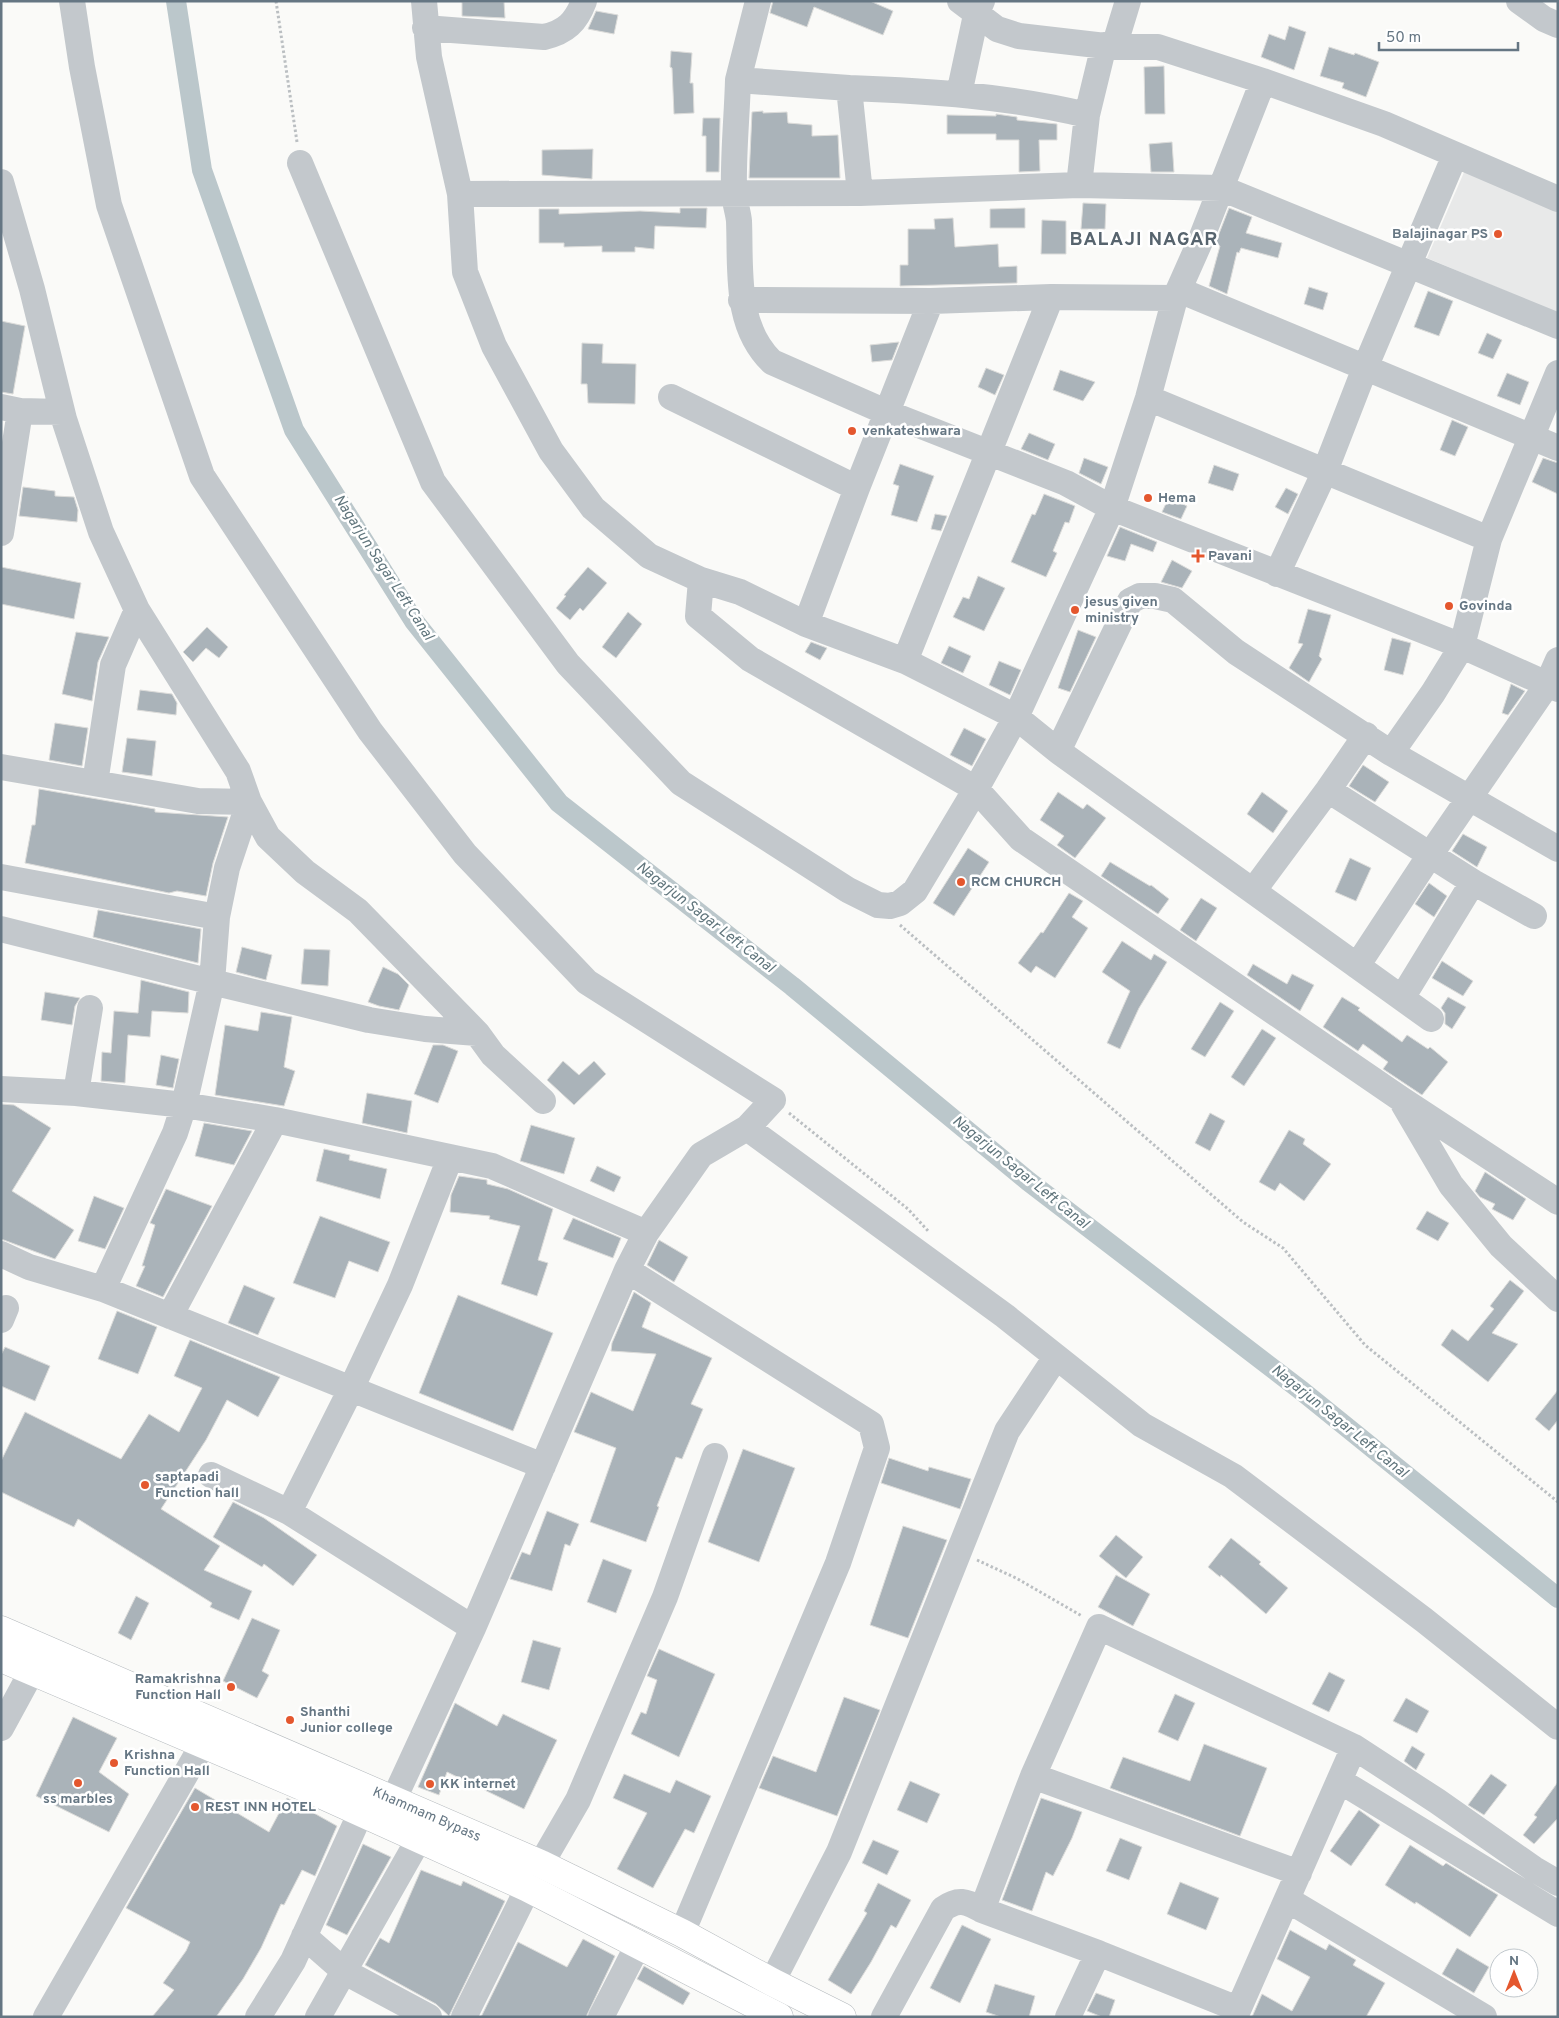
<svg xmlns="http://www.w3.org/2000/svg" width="1559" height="2018" font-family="Overpass,sans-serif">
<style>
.built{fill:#e8e9e9}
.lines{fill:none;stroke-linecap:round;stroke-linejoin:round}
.canal{stroke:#bbc7cb;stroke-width:20}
.building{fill:#aab3b9;stroke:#dcdcda}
.highway-casing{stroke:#b4b9bd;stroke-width:29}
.path{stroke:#bbbfc2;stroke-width:3;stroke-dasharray:2.5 2.5;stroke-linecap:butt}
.minor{stroke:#c3c8cc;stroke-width:26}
.highway{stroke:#fff;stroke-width:28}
.poi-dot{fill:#e4572e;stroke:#fff;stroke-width:2}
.labels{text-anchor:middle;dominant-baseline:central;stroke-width:5;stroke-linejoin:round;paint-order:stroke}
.poi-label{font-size:14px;font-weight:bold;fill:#657683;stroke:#fff;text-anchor:start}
.street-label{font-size:14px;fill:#657683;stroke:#fff}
.water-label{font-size:15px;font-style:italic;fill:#60757c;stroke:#fff}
.district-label{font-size:19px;font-weight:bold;letter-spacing:1px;fill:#57646e;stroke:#fff}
</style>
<rect width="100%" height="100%" fill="#fafaf8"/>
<path class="built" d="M1465,170L1558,210V313L1427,258Z"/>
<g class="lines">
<path class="canal" d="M176,1L202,170L294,430L414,621L559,803L792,986L1028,1181L1302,1391L1558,1598"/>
</g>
<path class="building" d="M773,1H870L893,11L883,35L814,7L807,27L770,13Z
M462,2H504L505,18L462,16Z
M596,11L618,15L614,34L588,29Z
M1289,26L1306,32L1294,70L1261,57L1269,34L1285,40Z
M1329,47L1354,55L1355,53L1379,62L1366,97L1342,88L1344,83L1320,76Z
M671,51L692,53L690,83H693L694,113L674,114L672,68L670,67Z
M1164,66L1165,114H1145L1144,67Z
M763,111V113L787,112L788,123L812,125V136L838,135L840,178H749L752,112Z
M996,114L1017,117V120L1057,124V140H1039L1040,171L1019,172V140H996V134H947V115L996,116Z
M703,118H720L719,172H706V136H702Z
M1172,142L1174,172H1151L1149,144Z
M593,149L592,179L542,175V150Z
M1083,203L1106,204L1105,229H1081Z
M680,208H707L706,228L655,226L654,249L635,247V252H602V246L564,247V243H539V209H559V214L640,211L680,213Z
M1025,208V228H990V209Z
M1229,208L1252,217L1246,233L1282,243L1278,258L1241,248L1239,253L1237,252L1227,294L1209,286L1220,246L1215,244Z
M953,218L955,247L998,244L999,267L1017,266V283L900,286V265H908V229H935L934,219Z
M1042,220L1066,221V254H1041Z
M1309,287L1328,293L1323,310L1304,304Z
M1428,291L1453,301L1439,336L1414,327Z
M1,321L25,326L13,394L1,392Z
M1487,333L1502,340L1493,359L1478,353Z
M899,342L892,360L872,362L870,345Z
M582,343L603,344L602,363L636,364L635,404L588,403L587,384H581Z
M986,368L1004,375L995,395L978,387Z
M1060,370L1095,382L1083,401L1053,390Z
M1507,373L1529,382L1520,405L1497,396Z
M1452,420L1468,427L1455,456L1440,450Z
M1029,433L1055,444L1048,460L1021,449Z
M1084,458L1108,467L1101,484L1079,473Z
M1543,458L1558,463V494L1532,482Z
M900,464L934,476L917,522L891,515L899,486L893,484Z
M1214,465L1239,474L1233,491L1208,483Z
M23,487L55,491V496L74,497L78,510L77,522L19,516Z
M1286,488L1298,494L1288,514L1275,507Z
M1044,494L1075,506L1069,523L1065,522L1053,551L1057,553L1046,577L1011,562L1032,514L1035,515Z
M1169,497L1187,506L1181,519L1162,512Z
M935,514L947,516L941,531L931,529Z
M1120,527L1157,542L1153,552L1131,544L1125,561L1107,556Z
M1172,560L1192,571L1182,588L1161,582Z
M1,567L81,583L74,619L1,604Z
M588,567L607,583L583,611L580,608L570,620L556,608L566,596L564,595Z
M978,576L1005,588L984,631L953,617L963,597L969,599Z
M1308,609L1331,615L1319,656L1322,659L1309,682L1289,668L1303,644L1298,643Z
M628,612L642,624L616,658L602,647Z
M207,627L228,647L219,658L206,648L193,662L183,652Z
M1078,630L1096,637L1070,692L1058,688Z
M76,632L109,637L98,662L92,701L62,694Z
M1392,638L1411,643L1403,675L1384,670Z
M811,642L827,648L820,660L805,652Z
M949,646L971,656L963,673L941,663Z
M999,661L1021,670L1010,695L989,685Z
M1511,684L1525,691L1508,715L1502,713Z
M140,690L172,694L177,703L176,715L137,710Z
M55,723L88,728L82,766L49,760Z
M964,728L986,739L972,766L950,755Z
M127,738L156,741L152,776L122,772Z
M1363,765L1389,782L1375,802L1349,786Z
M39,789L155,809V812L228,817L213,863L206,896L177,891L169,893L25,863L32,825H35Z
M1058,792L1083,809L1087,804L1106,818L1075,858L1057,845L1064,836L1040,820Z
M1262,792L1288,811L1273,833L1247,814Z
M1463,834L1487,847L1477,867L1452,851Z
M968,848L989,862L954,916L933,903Z
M1350,858L1371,868L1356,901L1335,892Z
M1110,862L1150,886L1151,885L1169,899L1158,914L1101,876Z
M1429,883L1447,896L1434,917L1415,904Z
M1069,893L1083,901L1072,917L1088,928L1055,978L1036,966L1031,973L1018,963L1041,932L1043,933Z
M1201,898L1217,908L1196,941L1180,930Z
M98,910L201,929L198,963L93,937Z
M1122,941L1151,960L1154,954L1167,962L1139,1008L1120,1049L1107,1043L1130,991L1102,972Z
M242,947L272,955L266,980L236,972Z
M304,949L330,950L328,986L301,984Z
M1442,961L1473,981L1463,996L1432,978Z
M1253,964L1287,984L1292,974L1314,985L1300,1011L1247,975Z
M383,967L398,974L409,985L399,1010L379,1006L368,1002Z
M141,980L189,992L188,1013L152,1011L150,1037L128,1035L125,1083L101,1081L102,1052L111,1053L114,1011L138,1013Z
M45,992L80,998L75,1006L72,1025L41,1020Z
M1342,997L1360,1008L1358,1010L1402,1042L1407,1035L1428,1049L1430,1047L1448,1062L1422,1095L1383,1069L1388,1062L1363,1044L1358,1051L1323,1027Z
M1448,997L1466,1007L1452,1029L1445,1024V1013L1441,1008Z
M1220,1002L1234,1011L1205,1057L1191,1049Z
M261,1012L292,1017L284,1067L295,1071L284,1106L215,1095L225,1025L258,1031Z
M1262,1029L1276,1038L1244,1086L1231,1077Z
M433,1045H443L458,1051L438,1103L414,1094Z
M161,1055L179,1059L173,1088L156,1085Z
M563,1061L579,1075L594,1061L606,1074L574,1105L547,1080Z
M367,1093L412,1101L407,1133L362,1123Z
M1,1104L14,1105L51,1128L12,1191L74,1230L55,1259L1,1239Z
M1210,1113L1225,1121L1210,1151L1195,1143Z
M204,1123L252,1131L234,1165L195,1156Z
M531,1125L575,1138L564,1174L520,1161Z
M1289,1130L1305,1139L1303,1144L1331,1164L1304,1201L1280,1183L1275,1191L1259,1182Z
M324,1149L350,1155L349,1160L387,1169L380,1199L316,1181Z
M597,1166L621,1177L614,1192L590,1181Z
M1485,1172L1526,1199L1513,1220L1492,1209L1495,1204L1480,1197L1475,1191Z
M459,1176L487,1180V1184L508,1189L553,1209L538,1260L548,1263L537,1296L501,1284L520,1226L489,1219L490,1216L450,1212L451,1195Z
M166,1189L212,1206L163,1297L136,1286L145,1266H142L155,1225L150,1223Z
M94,1196L124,1208L105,1249L78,1241Z
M1427,1211L1449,1223L1438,1241L1416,1229Z
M320,1216L390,1242L378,1272L349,1261L335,1298L293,1283Z
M573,1218L621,1238L613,1258L563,1239Z
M659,1240L688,1257L674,1282L647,1265Z
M1510,1280L1524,1291L1492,1333L1518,1344L1488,1382L1441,1345L1452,1329L1468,1341L1494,1309L1490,1306Z
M244,1285L275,1298L258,1335L228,1323Z
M634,1292L651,1303L642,1327L712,1358L691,1404L703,1409L682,1459L676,1457L657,1506L659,1507L646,1542L590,1522L616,1448L574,1432L591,1392L633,1411L656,1354L611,1351L612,1343Z
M458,1295L553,1333L513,1431L419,1393Z
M117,1311L157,1327L138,1374L98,1359Z
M190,1340L280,1377L258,1417L227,1400L206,1440L161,1509L220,1546L204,1570L252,1591L239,1620L210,1607L212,1603L78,1519L74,1527L1,1492V1461L25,1412L121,1459L149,1414L179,1432L202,1388L174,1376Z
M5,1347L50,1366L35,1401L1,1386V1355Z
M1558,1390V1420L1549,1431L1535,1419Z
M743,1449L795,1468L759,1562L708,1542Z
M889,1458L928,1471L929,1467L971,1479L960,1509L881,1483Z
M233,1502L264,1518L317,1555L293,1586L264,1564L262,1567L213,1537Z
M547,1511L579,1524L570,1546L565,1544L552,1591L510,1579L522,1552L530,1555Z
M903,1526L947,1540L908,1638L870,1625Z
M1116,1535L1143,1557L1126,1578L1099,1556Z
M1231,1538L1261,1562L1259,1564L1288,1588L1266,1614L1221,1575L1220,1577L1208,1567Z
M603,1559L632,1570L616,1613L587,1602Z
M1116,1575L1150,1594L1133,1626L1098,1607Z
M136,1596L149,1603L131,1640L118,1633Z
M252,1618L280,1630L262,1671L269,1675L257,1698L223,1681Z
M533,1640L561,1648L549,1690L521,1682Z
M659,1649L715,1674L679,1757L631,1734L641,1712L646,1714L657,1680L647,1676Z
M1329,1672L1345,1680L1329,1712L1312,1704Z
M1175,1694L1195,1703L1178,1741L1158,1732Z
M844,1697L880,1710L837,1816L759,1788L773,1756L816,1772Z
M1406,1698L1429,1711L1417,1733L1393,1721Z
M455,1703L497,1726L503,1714L557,1740L524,1809L447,1772L439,1795L418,1787Z
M73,1717L117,1738L99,1772L129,1794L109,1832L36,1796Z
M1204,1744L1267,1768L1240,1836L1110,1788L1123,1757L1190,1781Z
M1412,1746L1425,1754L1416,1770L1404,1761Z
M624,1774L670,1793L676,1780L711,1796L694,1833L685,1829L653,1888L617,1869L647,1813L613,1798Z
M1491,1774L1507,1785L1484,1815L1468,1805Z
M910,1781L940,1794L927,1823L897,1810Z
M1558,1782V1818L1534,1844L1523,1835L1537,1817L1534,1815Z
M195,1788L269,1832L287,1798L337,1826L315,1876L302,1870L284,1905L281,1904L261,1948L243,1979L216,2017H152L174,1990L163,1983L186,1951L190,1942L126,1908Z
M1041,1798L1082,1812L1072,1838L1053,1876L1046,1872L1032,1911L1002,1900Z
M1359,1810L1380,1825L1351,1866L1330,1851Z
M1120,1838L1142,1847L1129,1880L1106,1871Z
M873,1840L899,1851L887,1875L862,1863Z
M363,1844L391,1857L347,1935L326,1925Z
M1410,1845L1443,1866L1446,1863L1498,1895L1470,1937L1416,1902L1415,1904L1385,1885Z
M421,1870L461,1886L463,1881L505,1901L449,2016L436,2004L365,1965L380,1938L389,1943Z
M1180,1882L1219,1898L1206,1930L1167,1914Z
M878,1883L911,1900L896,1928L891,1925L871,1962L851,1994L828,1980L867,1913L864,1911Z
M962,1925L991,1939L960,2003L930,1988Z
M1290,1930L1326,1950L1329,1944L1356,1960L1353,1965L1385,1983L1366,2017H1252L1262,1994L1292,2011L1310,1977L1277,1959Z
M583,1939L615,1956L586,2017H481L518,1942L567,1967Z
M1457,1948L1489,1967L1474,1993L1442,1974Z
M644,1966L690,1993L683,2005L637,1979Z
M995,1984L1035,1996L1029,2017H1001L986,2012Z
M1096,1993L1115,2000L1109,2017H1102L1087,2011Z"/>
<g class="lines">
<g class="highway-casing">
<g id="highway">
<path id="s1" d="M1,1630L541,1864L682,1933L772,1982L842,2017"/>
<path d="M1,1658L318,1793L528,1888L779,2017"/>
</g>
</g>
<path class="path" d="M276,1L297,142
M900,925L1243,1222L1283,1248L1365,1345L1558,1502
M789,1113L908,1209L929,1232
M977,1560L1016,1578L1082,1616"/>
<path class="minor" d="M72,1L82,67L109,205L202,476L370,731L465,854L587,982L773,1100L747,1128L1005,1316L1142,1425L1233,1476L1424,1620L1558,1727
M424,1L429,57L460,194L465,272L494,346L551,451L593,508L649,556L701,580L698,616L750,659L976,789L1021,839L1401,1099L1558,1202
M758,1L738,80L849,88L860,193
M960,1L997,29L1019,36L1114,47H1158L1263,81L1384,124L1558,199
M1519,1L1544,19L1558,25
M425,28L544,37C566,32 576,22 584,1
M1114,47L1128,1
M738,80C737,117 733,154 734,191C734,201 738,211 739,221C741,270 734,325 772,362L888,413L1066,483L1112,508L1462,646L1558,689
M849,88C930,91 1008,96 1087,115
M959,94L976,15L982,1
M300,163L433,482L568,664L681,783L848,890L878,905L890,906L900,903L915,891L976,789L1016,717L1112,508L1148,398L1175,298L1199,244L1263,81
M1,182L32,289L64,419L101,532L137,610L238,771L249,802L198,801L1,767
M1079,185L1087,115L1104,45
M460,194L860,193L1079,185L1221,188L1558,326
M1179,290L1558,448
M741,300L931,301L1051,297L1175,298
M671,397L857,488
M1148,398L1489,539
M1,407L20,411L62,412
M1,533L20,411
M1277,574L1325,471L1365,368L1455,155
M701,580L740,592L806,624L905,661L1016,717L1058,751L1431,1019
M806,624L857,488L931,301
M905,661L1051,297
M1058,751L1130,601L1140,596H1155L1173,600L1236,652L1391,753L1558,849
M1391,753L1433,693L1462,646L1489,539L1558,373
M95,783L113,665L137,610
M1328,790L1473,882L1534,916
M1,877L217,917
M1253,891L1328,790L1366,735
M1,929L212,982L184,1105L175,1133L103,1289
M1357,966L1430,855L1547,685L1558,660
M1402,998L1473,882
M477,1033L425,1029L369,1020L212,982L217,917L227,868L249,802L268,837L305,872L358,911L477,1033L493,1055L543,1101
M1,1089L76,1093L184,1105L275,1120
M76,1093L90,1008
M1404,1105L1451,1185L1501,1246L1558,1299
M1,1254L29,1267L103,1289L543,1466
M627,1270L871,1424L877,1448L838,1563L682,1933
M170,1316L275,1120L492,1166L646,1233
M1,1320L6,1308
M211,1475L289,1512L473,1628
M289,1512L351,1389L400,1285L450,1158
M1,1728L32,1671
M1033,1776L1299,1873
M1340,1781L1558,1914
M382,1819L393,1801L473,1628L627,1270L646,1233L701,1155L747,1128
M541,1864L578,1800L665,1597L715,1456
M1288,1900L1484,2017
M982,1910L1098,1953
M304,1936L345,1972L429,2017
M772,1982L839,1852L1007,1431L1056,1357
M46,2017L203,1744
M258,2017L293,1961L361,1812
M318,2017L419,1839
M464,2017L528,1888
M601,2017L639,1943
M884,2017L943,1909C958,1898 966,1901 982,1910L1033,1776L1099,1627L1354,1747
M1068,2017L1098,1953L1238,2009
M1235,2017L1354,1747L1437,1801L1534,1869L1558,1883"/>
<use href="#highway" class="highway"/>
</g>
<g class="poi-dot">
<circle cx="1498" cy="234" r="5"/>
<circle cx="852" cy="431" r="5"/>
<circle cx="1148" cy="498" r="5"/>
<path d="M1195.5 548.5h5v5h5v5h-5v5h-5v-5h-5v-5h5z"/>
<circle cx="1449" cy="606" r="5"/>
<circle cx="1075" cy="610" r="5"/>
<circle cx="961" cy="882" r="5"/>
<circle cx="145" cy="1485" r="5"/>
<circle cx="231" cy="1687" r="5"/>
<circle cx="290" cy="1720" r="5"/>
<circle cx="114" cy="1763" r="5"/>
<circle cx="78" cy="1783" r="5"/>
<circle cx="430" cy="1784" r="5"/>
<circle cx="195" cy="1807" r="5"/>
</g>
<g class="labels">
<g class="poi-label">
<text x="1488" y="234" text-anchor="end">Balajinagar PS</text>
<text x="862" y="431">venkateshwara</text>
<text x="1158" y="498">Hema</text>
<text x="1208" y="556">Pavani</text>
<text x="1085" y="602">jesus given<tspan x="1085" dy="16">ministry</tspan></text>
<text x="1459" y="606">Govinda</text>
<text x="971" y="882">RCM CHURCH</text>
<text x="155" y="1477">saptapadi<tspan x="155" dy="16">Function hall</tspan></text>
<text x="221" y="1679" text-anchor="end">Ramakrishna<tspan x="221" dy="16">Function Hall</tspan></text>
<text x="300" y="1712">Shanthi<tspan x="300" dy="16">Junior college</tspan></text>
<text x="124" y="1755">Krishna<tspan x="124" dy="16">Function Hall</tspan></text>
<text x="440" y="1784">KK internet</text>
<text x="78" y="1799" text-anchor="middle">ss marbles</text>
<text x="205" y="1807">REST INN HOTEL</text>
</g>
<g class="street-label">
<text stroke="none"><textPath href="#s1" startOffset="464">Khammam Bypass</textPath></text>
</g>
<g class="water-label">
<text transform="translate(383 568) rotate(57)">Nagarjun Sagar Left Canal</text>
<text transform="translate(705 918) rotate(38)">Nagarjun Sagar Left Canal</text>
<text transform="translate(1020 1173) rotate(39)">Nagarjun Sagar Left Canal</text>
<text transform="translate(1339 1422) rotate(39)">Nagarjun Sagar Left Canal</text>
</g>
<g class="district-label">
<text x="1144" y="240">BALAJI NAGAR</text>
</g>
</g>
<rect width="1559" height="2018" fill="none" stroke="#657683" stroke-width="5"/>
<g transform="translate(1514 1973)"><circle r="24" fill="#ffffff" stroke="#c1c8cd"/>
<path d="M0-4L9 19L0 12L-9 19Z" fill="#e4572e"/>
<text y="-8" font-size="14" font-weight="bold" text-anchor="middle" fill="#657683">N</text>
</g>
<path d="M1379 42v8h139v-8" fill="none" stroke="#657683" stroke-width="2.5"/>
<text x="1386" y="42" font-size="15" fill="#657683" stroke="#ffffff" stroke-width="4" paint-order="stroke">50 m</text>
</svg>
